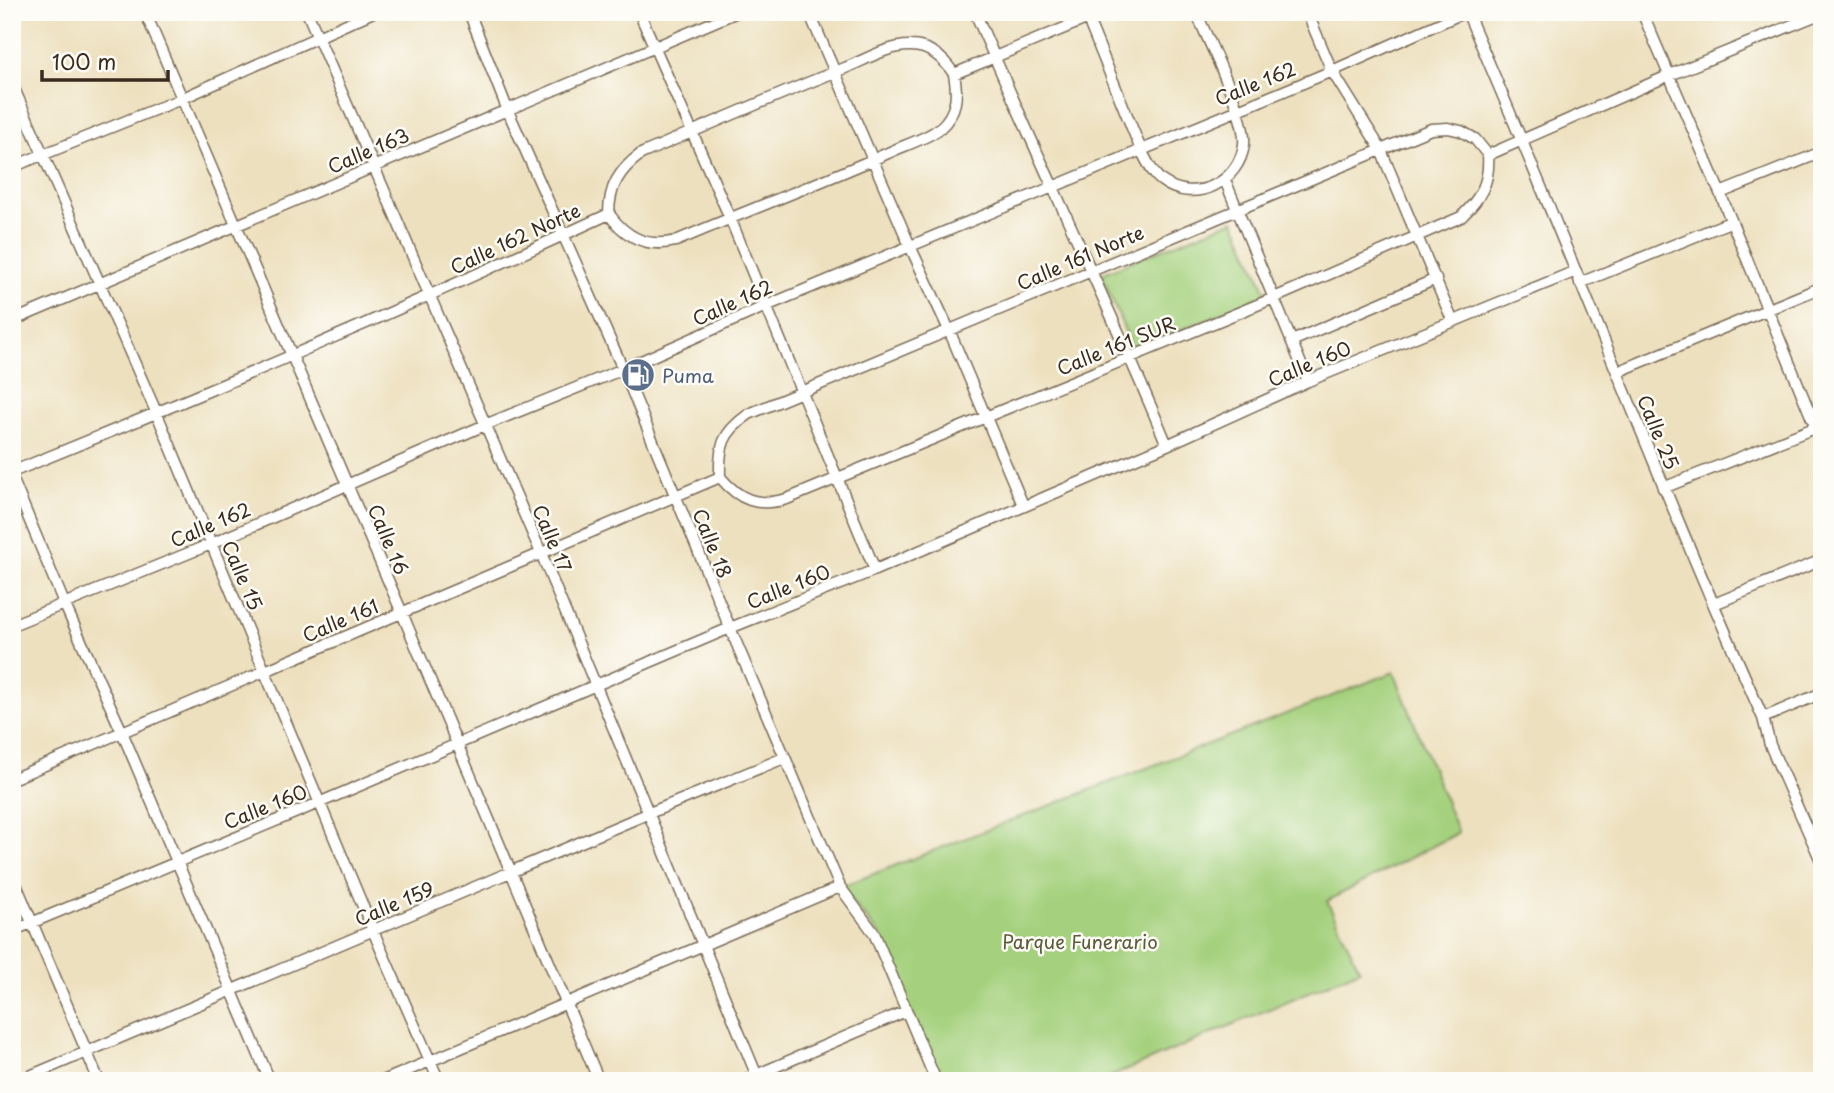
<svg xmlns="http://www.w3.org/2000/svg" width="1834" height="1093" font-family="'Playpen Sans',sans-serif">
<style>
.green{fill:#a5d17e;stroke:#707e4e;stroke-width:2}
.lines{fill:none;stroke-linecap:round;stroke-linejoin:round}
.minor-casing{stroke:#796a56;stroke-width:13}
.minor{stroke:#fff;stroke-width:10}
.labels{text-anchor:middle;dominant-baseline:central;stroke-width:5;stroke-linejoin:round;paint-order:stroke}
.street-label{font-size:19px;fill:#3b2a1e;stroke:#fdfcf7}
.service-label{font-size:19px;fill:#4e5e75;stroke:#fdfcf7;text-anchor:start}
.park-label{font-size:19px;fill:#5b5c3b;stroke:#fdfcf7}
</style>
<rect width="100%" height="100%" fill="#fdfcf7"/>
<filter id="ink" filterUnits="userSpaceOnUse"><feTurbulence type="fractalNoise" baseFrequency=".0143" numOctaves="2"/><feDisplacementMap in="SourceGraphic" scale="14" xChannelSelector="R" yChannelSelector="G"/><feConvolveMatrix kernelMatrix="1 2 1 2 8 2 1 2 1" color-interpolation-filters="sRGB"/></filter>
<filter id="wash" filterUnits="userSpaceOnUse"><feTurbulence type="fractalNoise" baseFrequency=".00686" numOctaves="4" result="noise"/><feDisplacementMap in="SourceGraphic" scale="28" xChannelSelector="R" yChannelSelector="G"/><feGaussianBlur stdDeviation="1.57" result="paint"/><feColorMatrix in="noise" values="0 0 0 0 0 0 0 0 0 0 0 0 0 0 0 0 0 1.4 0 .05"/><feComposite in="paint" operator="in"/></filter>
<g filter="url(#wash)">
<rect width="100%" height="100%" fill="#ede0be"/>
<path class="green" d="M1234,220L1267,294L1133,350L1101,274Z
M1394,672L1458,833L1327,901L1360,970L1101,1081H938L880,935L840,887Z"/>
</g>
<g filter="url(#ink)">
<g class="lines">
<g class="minor-casing">
<path id="minor" d="M145,12L402,613L599,1081
M307,12L541,553L759,1081
M469,12L508,111L623,369L730,628L840,887L874,933L936,1081
M639,12L730,218L875,570
M809,12L910,246L949,330L1023,505
M975,12C1037,158 1107,299 1167,445
M1085,12L1141,150C1147,161 1152,174 1162,181C1194,205 1240,182 1244,144C1247,118 1208,40 1196,12
M1307,12L1332,71L1380,148L1453,322
M1467,12C1569,246 1659,485 1763,718L1770,745L1822,863
M1642,12L1720,193L1822,443
M12,14L15,12
M12,84L157,414L380,947L439,1081
M1488,155L1670,75L1822,13
M12,167L181,99L373,12
M1225,180L1308,381
M1720,193L1822,152
M609,214C609,187 619,170 641,154C708,125 776,95 845,68C865,60 889,45 911,46C930,46 944,59 954,74
M1580,283L1730,222
M12,321L737,12
M1292,341L1436,279
M1617,372L1822,287
M12,472C213,391 412,305 609,214C626,238 647,248 676,241C746,211 818,184 888,153C902,146 929,138 940,128C957,113 958,95 954,74L1103,12
M720,477C719,446 722,433 749,414L1431,129L1448,128L1461,131L1475,139L1488,155
M720,477C740,501 758,507 787,499L1274,298L1461,217C1481,198 1490,182 1488,155
M12,478L64,603L122,732L270,1081
M1663,488L1822,425
M1714,604L1822,560
M12,625L211,544L485,425L623,369L766,306L1332,71L1465,12
M1763,718L1822,693
M12,779L720,477
M12,875L99,1081
M12,931L321,802L730,628L875,570L1167,445L1308,381L1576,271
M18,1081L647,814L784,758
M383,1081L840,887
M742,1081L906,1011"/>
</g>
<use href="#minor" class="minor"/>
</g>
</g>
<defs>
<g id="fuel-disc" transform="scale(1.75)"><circle r="9.5" fill="#5c6f8a" stroke="#fdfcf7"/><path d="M-5.5-6h7V0h2V4h1.3V-2.5L3-4.5l.8-.8L6-3V5H2.5V1h-1V6h-7ZM-4.2-4.7v3.2H.2V-4.7Z" fill="#fff"/></g>
</defs>
<g fill-rule="evenodd">
<use href="#fuel-disc" x="638" y="375"/>
</g>
<g class="labels">
<g class="street-label">
<text transform="translate(1255 83) rotate(-22)">Calle 162</text>
<text transform="translate(368 150) rotate(-23)">Calle 163</text>
<text transform="translate(515 238) rotate(-25)">Calle 162 Norte</text>
<text transform="translate(1080 257) rotate(-23)">Calle 161 Norte</text>
<text transform="translate(732 302) rotate(-24)">Calle 162</text>
<text transform="translate(1116 345) rotate(-22)">Calle 161 SUR</text>
<text transform="translate(1309 363) rotate(-23)">Calle 160</text>
<text transform="translate(1659 432) rotate(68)">Calle 25</text>
<text transform="translate(210 524) rotate(-23)">Calle 162</text>
<text transform="translate(553 538) rotate(67)">Calle 17</text>
<text transform="translate(389 539) rotate(67)">Calle 16</text>
<text transform="translate(713 543) rotate(68)">Calle 18</text>
<text transform="translate(243 575) rotate(67)">Calle 15</text>
<text transform="translate(788 586) rotate(-22)">Calle 160</text>
<text transform="translate(340 620) rotate(-23)">Calle 161</text>
<text transform="translate(265 806) rotate(-22)">Calle 160</text>
<text transform="translate(394 903) rotate(-23)">Calle 159</text>
</g>
<g class="service-label">
<text x="662" y="375">Puma</text>
</g>
<g class="park-label">
<text x="1080" y="941">Parque Funerario</text>
</g>
</g>
<rect width="1834" height="1093" fill="none" stroke="#fdfcf7" stroke-width="42"/>
<path d="M42 70v10h126v-10" fill="none" stroke="#3b2a1e" stroke-width="3.5"/>
<text x="52" y="70" font-size="21" fill="#3b2a1e" stroke="#fdfcf7" stroke-width="5" paint-order="stroke">100 m</text>
</svg>
